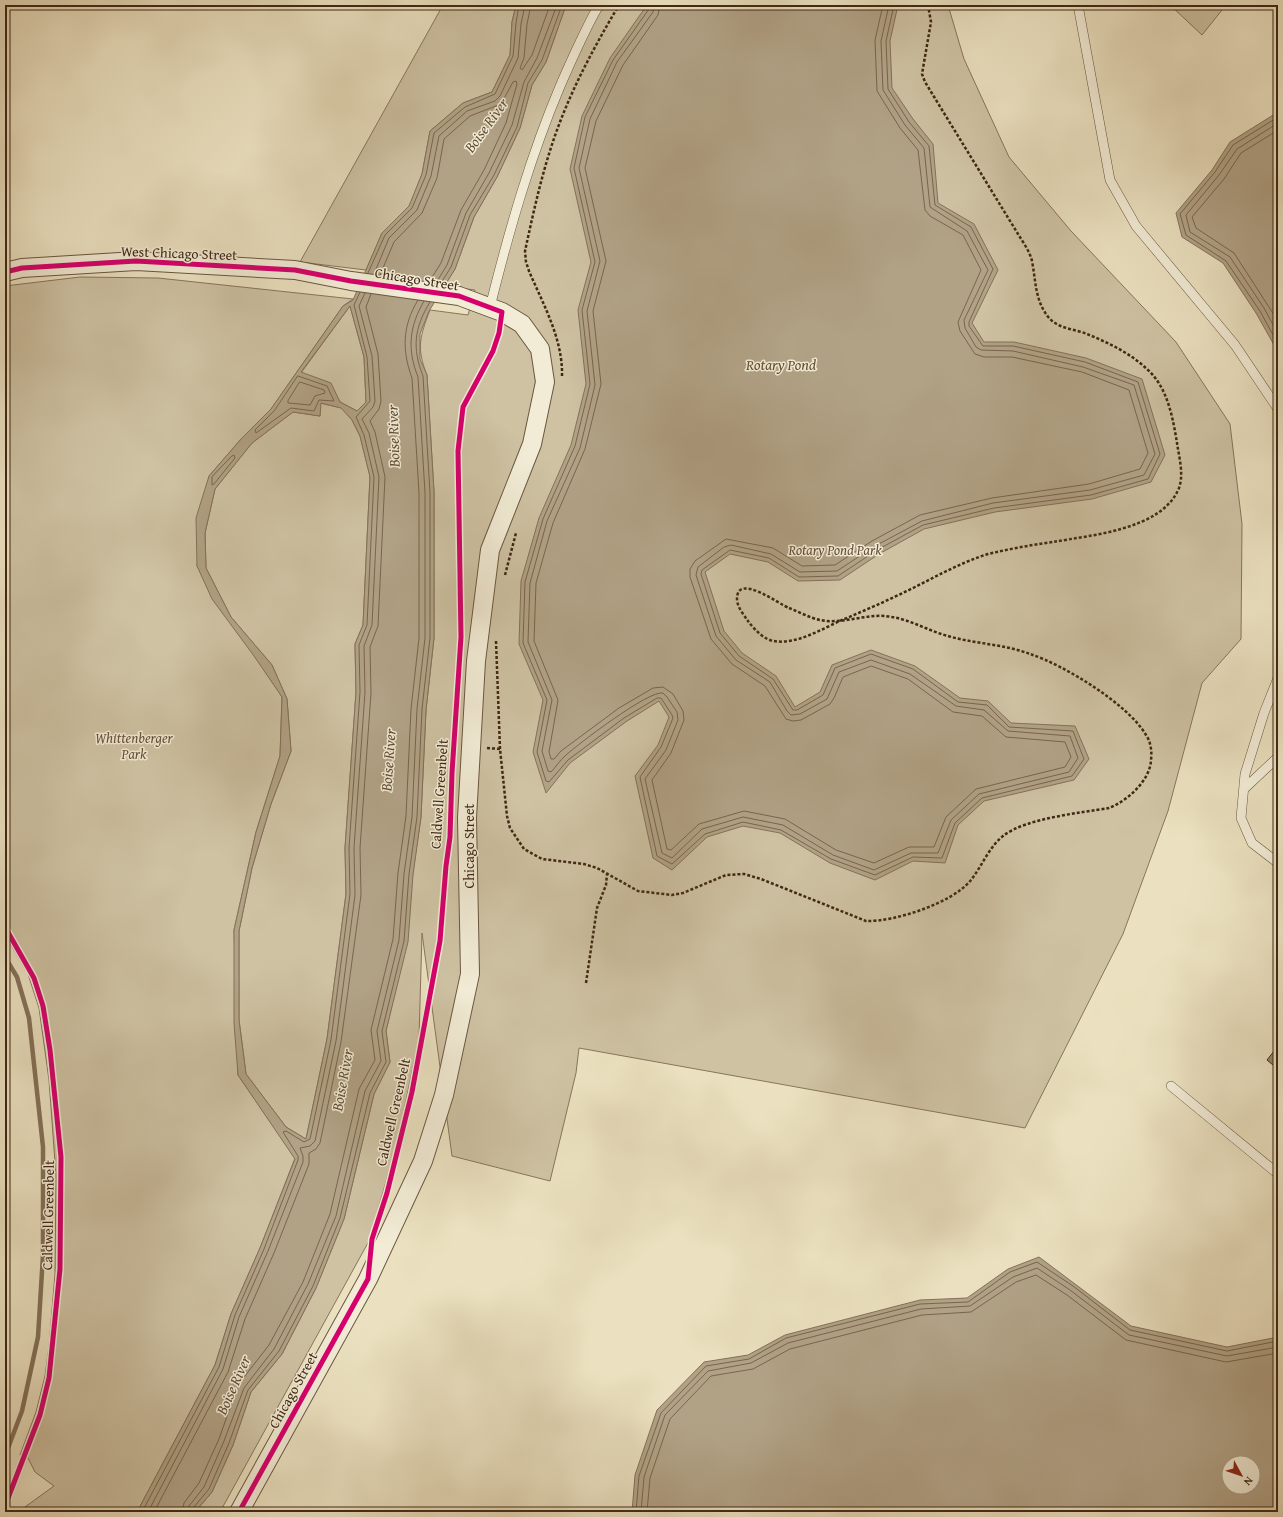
<svg xmlns="http://www.w3.org/2000/svg" width="1283" height="1517" font-family="'Gentium Book Plus',serif">
<style>
.green{fill:#cec2a3;stroke:#87755c}
.water{fill:#b1a286;stroke:#847158;fill-rule:evenodd}
.lines{fill:none;stroke-linecap:round;stroke-linejoin:round}
.shore{stroke:#78654d;stroke-width:1}
.stream{stroke:#847158;stroke-width:4.5}
.building{fill:#99886d;stroke:#402814}
.lane-casing{stroke:#6b563f;stroke-width:10}
.street-casing{stroke:#6b563f;stroke-width:20}
.path{stroke:#402814;stroke-width:2.5;stroke-dasharray:3 2;stroke-linecap:butt}
.lane{stroke:#f2ecd6;stroke-width:9}
.street{stroke:#f2ecd6;stroke-width:18}
.cycleway-casing{stroke:#f2ecd6;stroke-width:8}
.cycleway{stroke:#d6006c;stroke-width:5}
.labels{text-anchor:middle;dominant-baseline:central;stroke-width:3;stroke-linejoin:round;paint-order:stroke}
.street-label{font-size:14px;fill:#402814;stroke:#f2ecd6}
.park-label{font-size:14px;font-style:italic;fill:#644e38;stroke:#f2ecd6}
.water-label{font-size:15px;font-style:italic;fill:#624d36;stroke:#f2ecd6}
</style>
<rect width="100%" height="100%" fill="#ebe1c0"/>
<filter id="stains"><feTurbulence type="fractalNoise" baseFrequency=".005" numOctaves="4"/><feColorMatrix values="0 0 0 0 .2 0 0 0 0 .09 0 0 0 0 .02 0 0 0 .5 -.17"/></filter>
<radialGradient id="worn" r=".72"><stop offset=".6" stop-color="#630" stop-opacity="0"/><stop offset="1" stop-color="#630" stop-opacity=".3"/></radialGradient>
<path class="green" d="M443,5H516L512,22L510,55L492,92L463,103L430,131L422,174L409,207L382,233L366,270L300,262Z
M566,5H948L964,59L1009,157L1071,231L1176,342L1230,424L1242,524L1241,639L1202,683L1168,811L1123,934L1025,1128L579,1048L576,1073L550,1181L452,1156L422,933L419,1038L397,1143L369,1241L220,1512H195L212,1492L233,1445L251,1392L282,1354L316,1288L344,1219L374,1094L390,1062L386,1031L396,987L421,817L426,710L434,638V492L427,375C416,348 420,336 430,310L468,315L475,290L444,286L455,269L474,217L497,177L520,128L532,85L546,62Z
M1170,5H1226L1202,35Z
M80,277L158,278L353,299L343,306L271,409L242,438L209,476L197,566L282,697L280,756L256,832L234,930L238,1075L295,1158L260,1248L231,1314L215,1365L137,1512H18L54,1486L35,1472L28,1458L20,1455L36,1412L45,1376L49,1346L55,1274L56,1176L49,1080L39,1008L28,974L5,935V286Z
M350,306L364,357L366,402L357,411L340,402L330,383L301,373Z
M320,403L342,408L352,420L360,436L370,476L363,625L355,644L356,692L345,848L346,894L327,1039L306,1139L286,1127L246,1074L239,1020V931L252,868L271,804L291,751L287,699L272,665L231,617L206,568L205,533L215,489L252,443L293,412L320,416Z"/>
<path class="water" d="M516,5H566L546,62L532,85L520,128L497,177L474,217L455,269L429,311L420,334V359L427,375L434,492V638L426,710L421,817L413,875L408,942L386,1031L390,1062L374,1094L344,1219L316,1288L282,1354L251,1392L233,1445L212,1492L195,1512H137L215,1365L231,1314L260,1248L295,1159L238,1075L234,1023V930L256,832L280,756L282,697L254,656L212,599L197,566L196,518L209,476L242,438L271,409L343,306L353,300L382,233L409,206L422,174L430,131L463,103L492,92L510,55L512,22ZM350,306L364,357L366,402L357,411L340,402L331,383L301,372ZM321,403L341,408L352,420L360,436L370,477L363,625L355,644L356,692L345,848L346,894L327,1039L306,1139L286,1127L246,1074L239,1020V931L252,868L271,804L291,751L287,699L272,665L231,617L206,568L205,533L215,489L252,443L293,412L320,416Z
M647,5H898L890,41L892,88L913,119L933,144L938,203L974,224L998,270L972,323L984,342H1014L1086,358L1142,379L1165,455L1151,482L1092,499L995,512L924,529L879,554L840,580L798,581L768,562L730,554L705,572L724,631L742,653L776,676L795,707L820,692L832,665L871,650L915,666L960,698L988,701L1011,723L1075,726L1089,759L1074,780L984,801L958,825L945,863L913,861L875,880L830,863L780,833L743,826L707,837L672,870L653,858L635,776L658,745L669,717L659,701L627,721L570,763L546,793L533,752L543,700L519,644L521,581L539,518L571,445L586,384L578,310L591,262L570,169L582,116L610,58Z
M1278,112V352L1256,313L1223,263L1182,237L1176,213L1212,170L1230,142Z
M1039,1257L1131,1326L1227,1347L1278,1337V1512H632L635,1475L657,1410L704,1362L748,1355L785,1335L920,1300L967,1298L1008,1269ZM1229,1463H1253V1487H1229Z"/>
<g class="lines">
<path class="shore" d="M531,5L527,24L524,58L520,68L522,70L532,55L550,5
M649,5V9L613,60L585,117L574,168L595,262L582,310L590,384L575,446L543,519L525,582L523,643L547,700L537,752L546,781L549,782L568,760L624,718L657,698H661L672,715L673,718L661,747L640,777L657,856L672,864L705,834L743,822L781,830L831,859L875,875L913,857L942,858L955,823L982,798L1072,776L1084,759L1073,731L1009,727L987,705L958,702L913,669L871,654L835,668L823,695L797,710H793L773,679L739,656L720,633L701,574L702,570L730,550L769,558L799,577L838,576L877,550L923,525L994,508L1091,495L1148,479L1160,454L1138,382L1085,362L1013,346H983L969,326V322L993,269L971,227L935,205L929,146L909,122L888,89L886,41L894,5
M654,5L653,12L617,62L590,119L579,168L600,261L587,311L595,385L580,448L547,521L530,583L528,642L552,700L542,751L548,771L551,772C556,767 560,760 565,756C578,744 649,690 663,693L667,697L677,712L678,720L666,750L645,779L662,853L672,858L702,829L743,817L783,825L833,855L874,870L911,853H938L951,820L979,794L1069,772L1078,758L1070,736L1008,731L984,710L956,706L910,674L871,660L839,672L827,699L800,714L791,715L787,711L770,682L736,660L716,636L696,575L698,567L724,547L731,545L771,554L800,572L837,571L875,546L922,521L993,503L1090,490L1144,475L1155,454L1134,385L1083,367L1013,351L981,350L976,347L965,328L964,320L988,270L967,231L930,207L924,148L905,125L883,90L881,41L889,5
M660,5L658,15L623,65L596,121L585,168L606,261L593,311L601,384L585,449L553,523L536,583L534,641L558,700L549,752L551,759H554L561,751L619,708L653,688L663,687L673,694L683,711L684,720L671,753L652,780L667,849L671,850L699,824L744,811L785,819L836,850L874,863L909,847H934L946,817L976,789L1065,767L1071,757L1065,742L1006,737L982,716L953,712L908,679L871,666L843,677L834,698L830,704L801,720L793,721L786,719L765,686L732,664L711,639L690,577V569L695,561L726,539L773,548L802,566L835,565L872,541L920,515L992,498L1089,484L1140,469L1148,453L1129,390L1082,372L1012,357H984L975,354L960,331L958,322L981,270L963,235L930,216L925,210L918,150L900,128L877,91L875,40L883,5
M1278,117L1233,145L1215,172L1180,214L1186,235L1226,261L1260,311L1278,344
M1278,123L1237,149L1219,175L1186,215L1190,232L1230,257L1264,308L1278,334
M1278,130L1241,153L1224,179L1192,217L1196,228L1234,253L1278,321
M368,273L385,235L412,208L426,175L434,133L465,107L495,94L513,56L516,23L519,5
M374,274L389,238L417,210L431,176L439,136L467,111L495,101L500,96L518,58L521,24L525,5
M380,275L394,242L422,213L437,178L444,139L470,116L501,104L513,82L516,81L517,84L506,123L484,170L461,210L441,263L429,282
M436,283L447,265L466,213L489,173L512,125L524,82L537,58L557,5
M441,283L451,267L470,215L494,175L517,127L528,83L542,60L562,5
M298,376L327,386L334,401L319,400L314,411L291,408L256,433L255,430L274,411Z
M300,382L324,390L325,393L315,396L310,405L288,403V401Z
M232,456L234,455L235,458L214,484L212,485V477Z
M142,1512L219,1367L235,1315L264,1249L298,1160V1156L283,1132L286,1131L304,1142L310,1139L331,1040L350,894L349,848L360,692L359,645L367,625L374,477L364,435L356,417L370,401L367,357L354,305L360,292
M148,1512L223,1369L239,1317L268,1251L303,1162V1156L300,1148L310,1146L315,1141L336,1041L355,895L354,848L365,692L364,646L372,625L379,477L369,433L362,419L373,407L375,401L372,356L359,306L365,293
M154,1512L228,1372L245,1319L274,1253L309,1164V1153L316,1149L320,1143L341,1042L361,895L360,848L371,693L370,647L378,626L385,477L375,432L370,421L379,409L381,401L378,354L366,307L371,294
M182,1512L184,1503L199,1483L219,1439L238,1385L269,1345L303,1282L330,1214L359,1089L375,1060L371,1030L393,939L398,873L406,816L411,709L419,638V493L412,378C402,351 402,326 418,300
M188,1512L189,1506L204,1487L224,1441L244,1388L274,1349L308,1284L336,1216L365,1091L381,1061L377,1031L399,940L404,874L412,817L417,709L425,638V493L418,377C407,349 409,327 424,301
M193,1512V1508L209,1489L229,1443L248,1390L279,1351L313,1286L340,1218L370,1093L386,1062L382,1031L404,941L409,874L417,817L422,709L430,638V493L423,376C412,348 414,328 430,302
M636,1512L639,1476L661,1413L706,1366L749,1359L786,1338L920,1304L968,1302L1010,1272L1037,1262L1073,1286L1130,1330L1227,1351L1278,1341
M641,1512L644,1477L665,1415L708,1371L751,1363L788,1343L921,1309L970,1306L1013,1277L1037,1268L1070,1290L1129,1335L1227,1356L1278,1347
M647,1512L650,1478L670,1419L711,1376L753,1369L790,1349L922,1315L971,1312L1016,1282L1036,1275L1067,1295L1126,1340L1226,1362L1278,1353"/>
<path class="stream" d="M5,957L17,977L29,1018L43,1147V1255L38,1337L22,1411L5,1456"/>
</g>
<path class="building" d="M1278,1046V1058L1273,1065L1267,1060Z"/>
<g class="lines">
<g class="lane-casing">
<path id="lane" d="M1078,5L1110,180L1136,226L1235,345L1278,409
M490,307C509,231 530,157 561,84C573,57 584,31 599,5
M1278,678L1264,713L1245,774L1241,818L1252,843L1278,863
M1244,789L1278,757
M1171,1086L1278,1174"/>
</g>
<g class="street-casing">
<path id="street" d="M5,272L22,268L136,261L295,270L351,281L459,296L502,312L522,324L540,349L545,382L532,444L490,550L476,661L467,818L470,974L444,1095L423,1161L368,1279L239,1512"/>
</g>
<path class="path" d="M562,376C563,339 543,304 529,271L526,262L525,251C532,219 539,186 549,154C565,101 591,52 619,5
M505,575L516,533
M496,641L500,749L507,816L510,828L524,849L542,859L584,864L597,868L638,891L672,895L683,893L726,875L744,874L761,879L866,921C894,922 953,903 971,880C982,866 989,847 1003,836C1026,818 1080,813 1109,808C1127,801 1150,781 1151,760C1152,752 1151,742 1146,735C1128,704 1064,665 1030,654C1004,644 975,644 948,636C929,631 911,620 892,617C868,612 844,625 820,620C810,618 799,612 789,608C780,605 737,572 737,599C737,607 744,615 748,621C754,629 764,640 774,641C796,645 822,629 842,620C866,610 891,599 915,587C939,575 962,562 988,554C1009,549 1031,545 1053,542C1091,535 1162,530 1179,488C1184,474 1179,457 1177,443C1173,419 1168,389 1149,371C1132,354 1109,343 1087,334C1075,329 1059,329 1049,318C1035,301 1036,282 1032,261C1030,252 1023,242 1018,234L925,82L922,74L931,22L928,5
M487,748L500,749
M586,983L597,908L606,885L607,874"/>
<use href="#lane" class="lane"/>
<use href="#street" class="street"/>
<g class="cycleway-casing">
<path id="cycleway" d="M5,272L22,268L136,261L295,270L351,281L459,296L502,312L499,333L493,351L463,407L458,451L461,637L452,773L450,837L446,866L440,941L412,1092L387,1193L372,1239L368,1279L239,1512
M5,927L34,978L43,1006L50,1050L61,1157L60,1269L49,1378L40,1415L5,1506"/>
</g>
<use href="#cycleway" class="cycleway"/>
</g>
<g class="labels">
<g class="street-label">
<text transform="translate(179 253) rotate(2)">West Chicago Street</text>
<text transform="translate(417 279) rotate(9)">Chicago Street</text>
<text transform="translate(439 794) rotate(-86)">Caldwell Greenbelt</text>
<text transform="translate(469 846) rotate(-90)">Chicago Street</text>
<text transform="translate(393 1112) rotate(-77)">Caldwell Greenbelt</text>
<text transform="translate(48 1215) rotate(-89)">Caldwell Greenbelt</text>
<text transform="translate(293 1390) rotate(-61)">Chicago Street</text>
</g>
<g class="park-label">
<text x="835" y="550">Rotary Pond Park</text>
<text x="134" y="738">Whittenberger<tspan x="134" dy="16">Park</tspan></text>
</g>
<g class="water-label">
<text transform="translate(486 125) rotate(-54)">Boise River</text>
<text x="781" y="364">Rotary Pond</text>
<text transform="translate(393 436) rotate(-92)">Boise River</text>
<text transform="translate(388 760) rotate(-86)">Boise River</text>
<text transform="translate(342 1080) rotate(-80)">Boise River</text>
<text transform="translate(233 1385) rotate(-66)">Boise River</text>
</g>
</g>
<rect width="1283" height="1517" fill="none" stroke="#ebe1c0" stroke-width="20"/>
<rect x="6" y="6" width="1271" height="1505" fill="none" stroke="#402814" stroke-width="2"/>
<rect x="10" y="10" width="1263" height="1497" fill="none" stroke="#402814"/>
<g transform="translate(1241 1475) rotate(130)"><circle r="19" fill="#f2ecd6" stroke="#ab9e88"/>
<path d="M0-3L7 15L0 10L-7 15Z" fill="#8f2418"/>
<text y="-6" font-size="11" font-weight="bold" text-anchor="middle" fill="#402814">N</text>
</g>
<rect width="100%" height="100%" filter="url(#stains)"/>
<rect width="100%" height="100%" fill="url(#worn)"/>
</svg>
